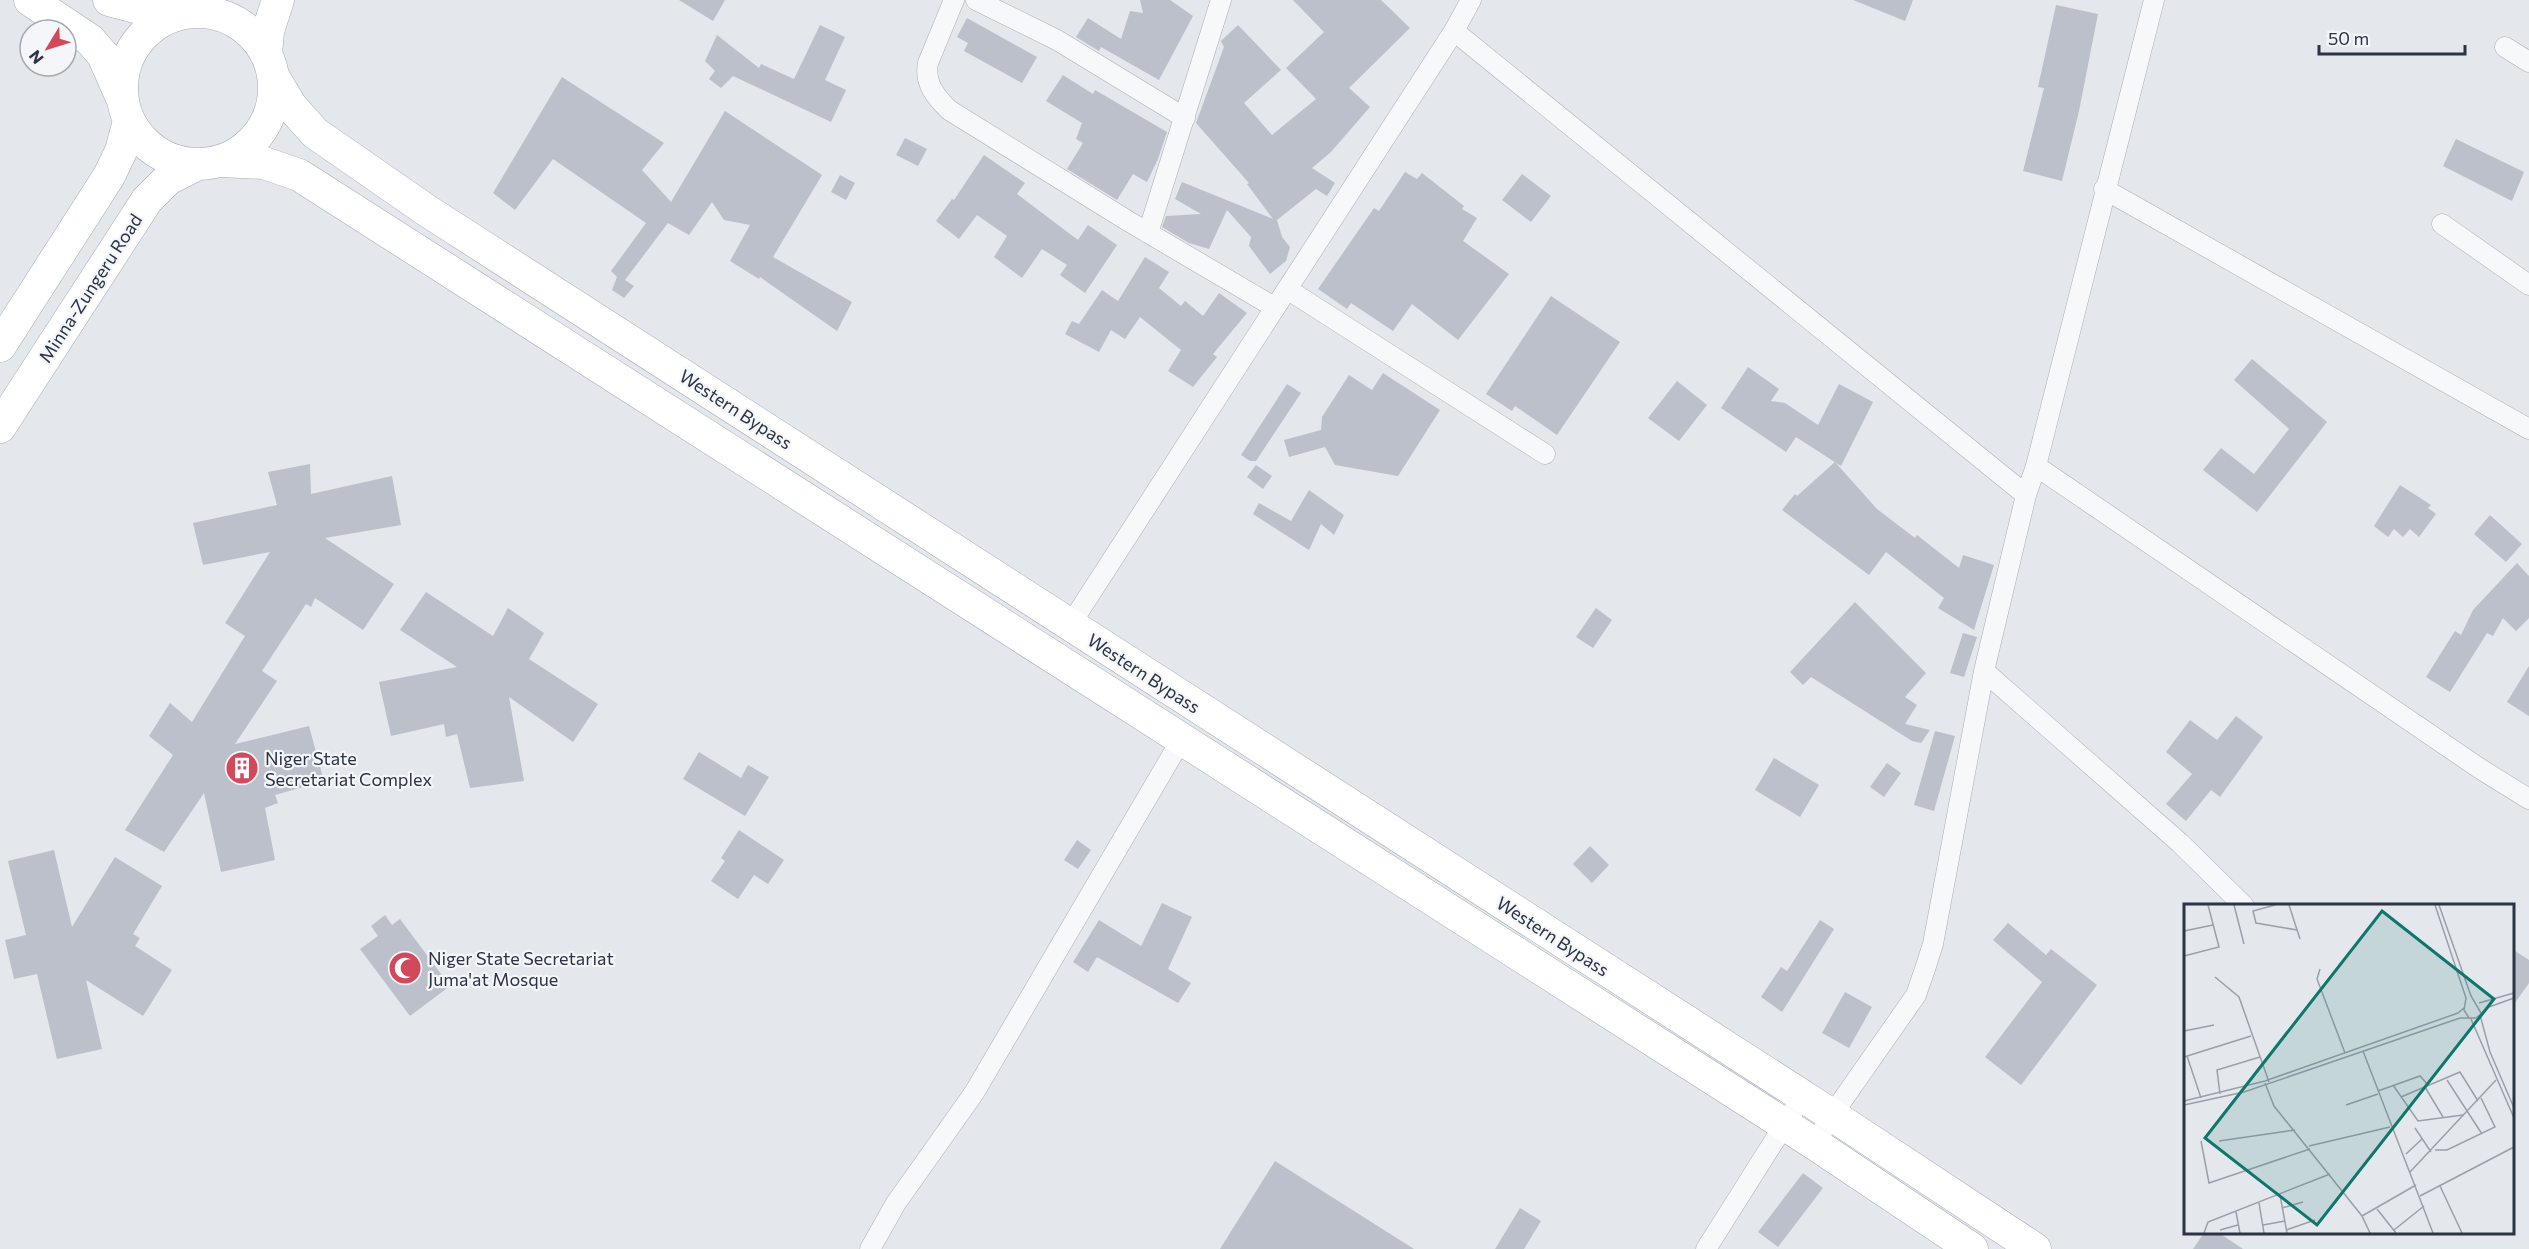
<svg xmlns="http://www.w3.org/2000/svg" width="2529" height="1249" font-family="Commissioner,sans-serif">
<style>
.building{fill:#bbc0ca}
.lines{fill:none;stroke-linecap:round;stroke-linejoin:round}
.minor-casing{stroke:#a9aeb7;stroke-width:21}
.primary-casing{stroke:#a3abb8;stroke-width:33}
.minor{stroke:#f7f8fa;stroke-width:20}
.primary{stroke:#fff;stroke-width:32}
.labels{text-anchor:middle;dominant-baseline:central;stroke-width:4.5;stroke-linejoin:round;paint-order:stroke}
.street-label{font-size:18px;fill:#2b3445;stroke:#f4f6f9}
.poi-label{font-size:18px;fill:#2b3445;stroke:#f4f6f9;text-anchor:start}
.inset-road{fill:none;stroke:#9a9fa9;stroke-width:1.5}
.view{fill:#0f766e;fill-opacity:0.15;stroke:#0f766e;stroke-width:3}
.inset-edge{fill:none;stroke:#2b3445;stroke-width:3}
</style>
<rect width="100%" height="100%" fill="#e4e7ec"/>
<path class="building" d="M679,0H725L713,21Z
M1140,0H1170L1193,16L1159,80L1101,47L1099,51L1076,37L1088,18L1121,39L1130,11L1143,13Z
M1293,0H1381L1410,28L1349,88L1370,107L1331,152L1312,168L1335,183L1327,196L1316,189L1277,220L1282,237L1290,247L1286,261L1270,274L1249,246L1251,237L1227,210L1209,249L1189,243L1162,227L1166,216L1201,214L1175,199L1182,182L1273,219L1247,184L1249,183L1196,123L1224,47L1221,41L1238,25L1281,70L1244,103L1272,135L1316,99L1286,68L1324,32Z
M1853,0H1913L1905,21Z
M2056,5L2098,14L2079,111L2062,181L2023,171L2044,88L2038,87Z
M967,18L1037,57L1022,83L964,51L968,43L957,37Z
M820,25L845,37L825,80L846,90L831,122L733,76L721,88L709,79L715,71L705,61L717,35L759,68L761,64L794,79Z
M1063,75L1093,94L1095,90L1167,132L1158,159L1147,182L1133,174L1117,200L1067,169L1083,143L1076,139L1082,123L1046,101Z
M562,77L664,143L642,170L671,202L725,111L822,175L773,257L852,302L837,331L760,277L759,279L730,261L750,225L724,220L712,202L689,235L668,223L625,280L634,286L624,298L612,290L617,277L611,271L646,223L553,159L515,210L493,193Z
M905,138L927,149L918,166L896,155Z
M2456,139L2524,172L2512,201L2443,166Z
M984,155L1025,183L1017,194L1078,240L1088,225L1117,245L1085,293L1060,275L1067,265L1042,249L1022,278L994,257L1007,236L977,215L959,239L936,221L952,199L954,200Z
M1405,172L1417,179L1422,173L1464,206L1462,209L1477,218L1463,241L1509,274L1458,340L1412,304L1393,331L1351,303L1347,309L1318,289L1374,208L1379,211Z
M1522,174L1551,196L1531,222L1502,200Z
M840,175L855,183L846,200L831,192Z
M1145,257L1169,272L1159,288L1181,306L1185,301L1203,316L1219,293L1247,313L1213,354L1217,357L1193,387L1168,371L1181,350L1140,317L1125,339L1111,330L1099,352L1065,334L1072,321L1079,324L1102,290L1118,301Z
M1551,296L1620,342L1557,435L1515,406L1512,411L1486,394Z
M2252,359L2327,422L2257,512L2203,470L2221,448L2254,474L2289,429L2234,380Z
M1748,367L1779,389L1771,401L1785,403L1818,425L1839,384L1873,402L1841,466L1796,437L1786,452L1721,408Z
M1383,373L1440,410L1398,476L1335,465L1325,447L1289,457L1284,440L1321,430L1322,417L1349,375L1372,390Z
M1677,381L1707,405L1679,441L1648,418Z
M1287,384L1301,393L1256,461H1250L1241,455Z
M1835,462L1877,509L1915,538L1917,535L1959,568L1963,555L1994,565L1974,630L1938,608L1944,598L1886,552L1869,575L1782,510L1795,494L1797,496Z
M310,464L311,494L392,476L401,525L325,538L394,584L363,630L315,598L311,607L306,604L262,671L277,681L235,744L309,726L324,781L275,795L278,803L265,808L275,860L221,872L204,793L164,852L125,830L173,755L149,736L170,703L192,722L245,636L225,623L270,552L203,565L193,523L277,505L268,472Z
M1256,465L1272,476L1263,489L1247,477Z
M2400,485L2431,505L2428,508L2436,514L2419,537L2410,529L2403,537L2394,529L2388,537L2374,526Z
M1309,490L1344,515L1334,535L1321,524L1309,550L1253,514L1259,503L1291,521Z
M2490,515L2522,544L2506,562L2474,534Z
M2517,563L2529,576V618L2516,631L2503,618L2493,636L2487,633L2450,692L2426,677L2455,631L2461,635L2473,610Z
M426,592L493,636L508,608L544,633L529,659L598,704L573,742L509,697L524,781L470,788L457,734L446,737L444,724L391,736L379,682L457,667L400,630Z
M1855,602L1926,673L1905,697L1917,705L1905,724L1930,730L1921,743L1912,741L1811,677L1803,685L1790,672Z
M1596,608L1612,620L1593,648L1576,637Z
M1963,633L1977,637L1964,677L1950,673Z
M2529,666V716L2507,702Z
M2236,716L2263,737L2220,797L2211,790L2186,821L2166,804L2192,774L2166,752L2190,720L2217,740Z
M1935,731L1955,736L1934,811L1914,805Z
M699,752L741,778L748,765L769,777L745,816L683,779Z
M1774,758L1819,785L1800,817L1755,790Z
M1887,763L1901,773L1884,797L1870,787Z
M739,830L784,860L768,884L754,875L738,899L711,881L725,861L721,858Z
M1077,840L1091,850L1078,869L1064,860Z
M1590,846L1609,865L1592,883L1573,864Z
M54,850L72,927L115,857L162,886L133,934L140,938L135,946L172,970L143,1016L86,980L102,1049L57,1059L37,974L14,979L5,940L26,935L8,861Z
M1162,903L1192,917L1168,969L1191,983L1178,1003L1097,957L1088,972L1073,962L1099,920L1141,946Z
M385,915L392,925L400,919L450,986L410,1016L360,949L378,936L371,926Z
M1820,920L1834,929L1782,1012L1761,997L1781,967L1787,971Z
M2008,923L2046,955L2051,949L2097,985L2021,1085L1985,1057L2042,982L1993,940Z
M2512,949L2529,960V983L2512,1007Z
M1845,992L1872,1007L1849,1048L1822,1033Z
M1275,1161L1414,1249H1220Z
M1803,1173L1823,1188L1778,1247L1758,1232Z
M1520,1208L1541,1221L1524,1249H1495Z
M2204,1233H2219L2243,1249H2193Z"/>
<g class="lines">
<g class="minor-casing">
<path id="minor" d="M954,0L928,63C924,83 935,96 949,110L1128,221L1274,307
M976,0L1057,40L1185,118
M1454,31L2026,495
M2505,47L2529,62
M2104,189L2529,429
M2442,224L2529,285
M1148,233L1221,0
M1287,289L1545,454
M2036,466L2479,768L2529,799
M1070,625L1454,31L1471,0
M1984,671L2180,843L2244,906
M1815,1144L1832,1115L1916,995L1925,969L1933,944L1984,671L2026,495L2036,466L2154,0
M870,1249L896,1203L974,1093L1181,740
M1706,1249L1802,1097"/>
</g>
<g class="primary-casing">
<path id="primary" d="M30,0L90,40L103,55L121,96
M109,0L170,16
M122 88a76 76 0 1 1 152 0a76 76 0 1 1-152 0Z
M266,54L268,31L278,0
M273,76L291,106L315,133L426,210L1832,1115L2035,1249
M222,161L264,163L299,175L1815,1144L1972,1249
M0,346L109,176L121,151L129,121
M0,427L147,200L168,179L196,165"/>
</g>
<use href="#minor" class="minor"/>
<use href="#primary" class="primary"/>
</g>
<defs>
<g id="building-disc" transform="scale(1.725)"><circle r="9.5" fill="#d1495b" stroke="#f4f6f9"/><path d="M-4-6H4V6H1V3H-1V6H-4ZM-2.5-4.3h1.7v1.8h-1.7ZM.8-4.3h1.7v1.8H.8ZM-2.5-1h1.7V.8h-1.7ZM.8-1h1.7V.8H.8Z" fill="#fff"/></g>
<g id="mosque-disc" transform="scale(1.725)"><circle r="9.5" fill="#d1495b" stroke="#f4f6f9"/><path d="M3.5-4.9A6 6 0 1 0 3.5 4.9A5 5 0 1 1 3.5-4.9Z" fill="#fff"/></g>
</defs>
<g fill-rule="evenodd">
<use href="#building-disc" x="242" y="768"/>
<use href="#mosque-disc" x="405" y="968"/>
</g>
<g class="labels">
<g class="street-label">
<text transform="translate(90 288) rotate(-57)">Minna-Zungeru Road</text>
<text transform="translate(736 409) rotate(33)">Western Bypass</text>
<text transform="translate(1144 673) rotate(33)">Western Bypass</text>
<text transform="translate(1553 936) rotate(33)">Western Bypass</text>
</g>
<g class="poi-label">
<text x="265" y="758">Niger State<tspan x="265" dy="21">Secretariat Complex</tspan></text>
<text x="428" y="958">Niger State Secretariat<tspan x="428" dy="21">Juma'at Mosque</tspan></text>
</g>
</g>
<g transform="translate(2184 904)">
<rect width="330" height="330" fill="#e4e7ec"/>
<path class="inset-road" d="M50,1L60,40M91,1L69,7L72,19L113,26M105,1L116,35M251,1L282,94L280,106L285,114M255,1L287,92L297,109M0,27L29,21M0,52L35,43L24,1M136,65L133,75L161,149M31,73L55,93L85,178M295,99L330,89M296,111L306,148L330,204M287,115L330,214M0,127L30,121M179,147L249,329M3,152L17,194M0,153L67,132M263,176L298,230M81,179L90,202L178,312L186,329M209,181L234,217L279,211M241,183L259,213M194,187L236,172L244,181M36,190L33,166L76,153M217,193L276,168L294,197M0,197L81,177L274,109L281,103M0,201L60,188L276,114H292L305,103L330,94M162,201L194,190M231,224L247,248M17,237L25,279L126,245M35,237L111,226M125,242L206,223M251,246H263L311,223L297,194M222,250L238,235M226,268L312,176M256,282L278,329M96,291L103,329M236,292L330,243M75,299L80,329M98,304L119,298M193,305L212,329M52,308L56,329M178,312L232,281M79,321L101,317M36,326L54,321M102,326L131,316M210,326L240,302M20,329L24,318L146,270"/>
<path class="view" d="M198,7L310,95L133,321L21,234Z"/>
<rect width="330" height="330" class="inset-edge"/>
</g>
<g transform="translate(48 48) rotate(232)"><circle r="28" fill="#f4f6f9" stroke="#a4a8b1" stroke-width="1.5"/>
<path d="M0-4.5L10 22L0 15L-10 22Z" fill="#d1495b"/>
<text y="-9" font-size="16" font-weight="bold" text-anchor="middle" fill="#2b3445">N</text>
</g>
<path d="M2319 45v9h146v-9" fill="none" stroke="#2b3445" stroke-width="3"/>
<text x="2328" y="45" font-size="18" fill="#2b3445" stroke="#f4f6f9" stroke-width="4.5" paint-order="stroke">50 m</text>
</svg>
